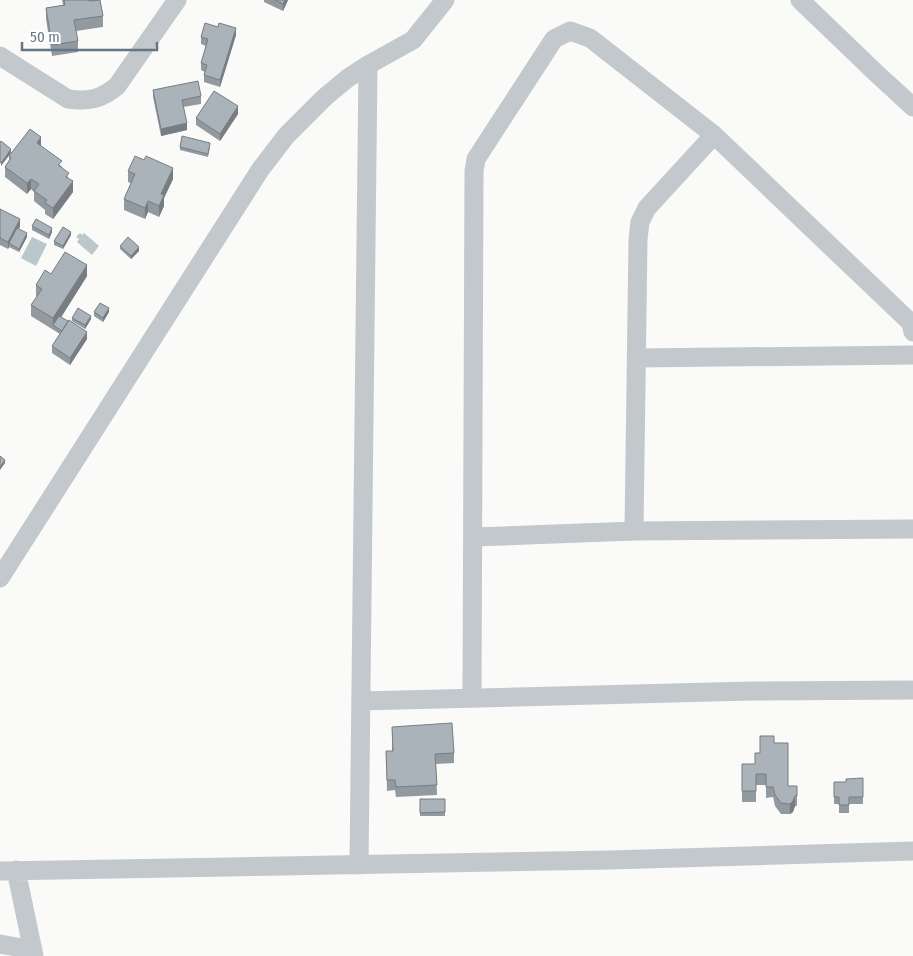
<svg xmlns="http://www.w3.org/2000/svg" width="913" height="956" font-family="'Fira Sans Condensed',sans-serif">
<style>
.water{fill:#bbc7cb}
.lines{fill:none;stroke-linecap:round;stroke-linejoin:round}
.street{stroke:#c3c8cc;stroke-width:19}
.wall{fill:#929a9f}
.shaded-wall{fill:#777d82}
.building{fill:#aab3b9;stroke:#777d82}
</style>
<rect width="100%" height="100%" fill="#fafaf8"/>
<path class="water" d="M80,233L82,235L84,233L99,246L92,255L77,242L79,239L76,237Z
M32,237L47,244L36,266L21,258Z"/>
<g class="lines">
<path class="street" d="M800,0L876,73L913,107
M0,56L68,99C88,102 102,99 117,86L177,0
M637,358L913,355
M634,531L638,239L640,222L647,208L714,135
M474,537L634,531L913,529
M0,578L260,170L286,136L325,97L348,78L368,65L413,40L445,0
M472,697L474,171L476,159L554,39L570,31L590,38L714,135L911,323L913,332
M361,701L751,691L913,690
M359,865L368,65
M16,870L34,956
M0,871L610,860L913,851
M0,944L33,950"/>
</g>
<path class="wall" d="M62,0H100L103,16V27L76,31L78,41V52L52,56L46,19V8L63,5Z
M264,0H288L283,11L264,2Z
M236,35L220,87L204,82V75L205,72L201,70V63L206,46L201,44V37Z
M153,90L201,96V104L183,107L187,130L161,136L153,97Z
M238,114L220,141L196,125V118Z
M41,146L62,167L69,179L73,192L53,219L45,214V210L34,201V192L31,189L27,194L5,177V167L9,160V156Z
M180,147H210L208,157L180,150Z
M128,171L173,179L164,198V206L159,217L148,212L145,219L124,210V199L131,183L128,182Z
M0,209L20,226L19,229L27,237L19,252L9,247L8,249L0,245Z
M32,226L52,232L49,239L32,230Z
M71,235L63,249L54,245V241Z
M120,246L139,251L131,259L120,249Z
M51,274L87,276L61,317L87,339L70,365L52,353V346L60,334L31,316V305L37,297L36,296V285Z
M94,312H109L103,322L94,316Z
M72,318L91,319L85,329L72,321Z
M392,727L454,753V763L436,764L437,795L396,797L395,790L387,791L386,751H392Z
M774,743L788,786H797V806H795L793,812L790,814H781L775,806L773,797L766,798V785H756V802H742V764H755L760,753Z
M863,778V804H849V813H839V804H834V782H846Z
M420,799H445V816H420Z"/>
<path class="shaded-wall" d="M285,0H288L283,11V4Z
M236,28V35L220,87V80Z
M238,106V114L220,141V134Z
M187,123V130L161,136V129Z
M41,137V148L37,143Z
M11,149V153L1,166V163Z
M173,168V179L164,198V206L159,217V206L161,194Z
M31,179V189L27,194V183Z
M73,181V192L53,219V208Z
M148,201V212L145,219V208Z
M20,219V226L11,244L9,243V247L8,249V242Z
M52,228V232L49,239V235Z
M71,232V235L63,249V246Z
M27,233V237L19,252V249Z
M139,247V251L131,259V256Z
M87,265V276L55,327L53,325V318Z
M109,308V312L103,322V318Z
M91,316V319L85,329V325Z
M87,332V339L70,365V358Z
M5,460V463L0,470V467Z
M795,796V806L793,812L790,814V804Z"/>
<path class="building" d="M64,0H89V1L100,0L103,16L74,20L78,41L52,45L46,8L65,5Z
M275,0H285L283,4Z
M205,23L218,27L219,23L236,28L220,80L204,75L207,65L201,63L208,39L201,37Z
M198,81L201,96L182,100L187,123L161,129L153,90Z
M214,91L238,106L220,134L196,118Z
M30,129L41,137L37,143L62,161L58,165L69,173L66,177L73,181L53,208L45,203L47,200L34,191L39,184L31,179L27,183L5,167L11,158L9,156Z
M182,136L210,143L208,154L180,147Z
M1,141L11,149L1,163L0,162V142Z
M135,156L144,160L146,156L173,168L161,194L164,195L159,206L148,201L145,208L124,199L135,174L128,171Z
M0,209L20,219L8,242L0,238Z
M36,219L52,228L49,235L32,226Z
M63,227L71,232L63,246L54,241Z
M17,228L27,233L19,249L9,243Z
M128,237L139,247L131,256L120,246Z
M65,252L87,265L53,318L31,305L42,289L36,285L45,270L51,274Z
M100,303L109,308L103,318L94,312Z
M78,308L91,316L85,325L72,318Z
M59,316L68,321L62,331L53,325Z
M69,320L87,332L70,358L52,346Z
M0,456L5,460L0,467Z
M452,723L454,753L435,754L437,785L396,787L395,780H387L386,751H393L392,727Z
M760,736H774V743H788V786H797V796H795L793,801L790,804L781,803L775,795L773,787H766V774H756V791H742V764H755V753H760Z
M863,778V797H849V805H839V797H834V782H846V779Z
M420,799H445V812L420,813Z"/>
<path d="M22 42v8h135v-8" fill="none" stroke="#657683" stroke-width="2.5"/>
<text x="30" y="42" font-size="15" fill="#657683" stroke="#ffffff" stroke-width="4" paint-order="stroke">50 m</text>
</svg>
